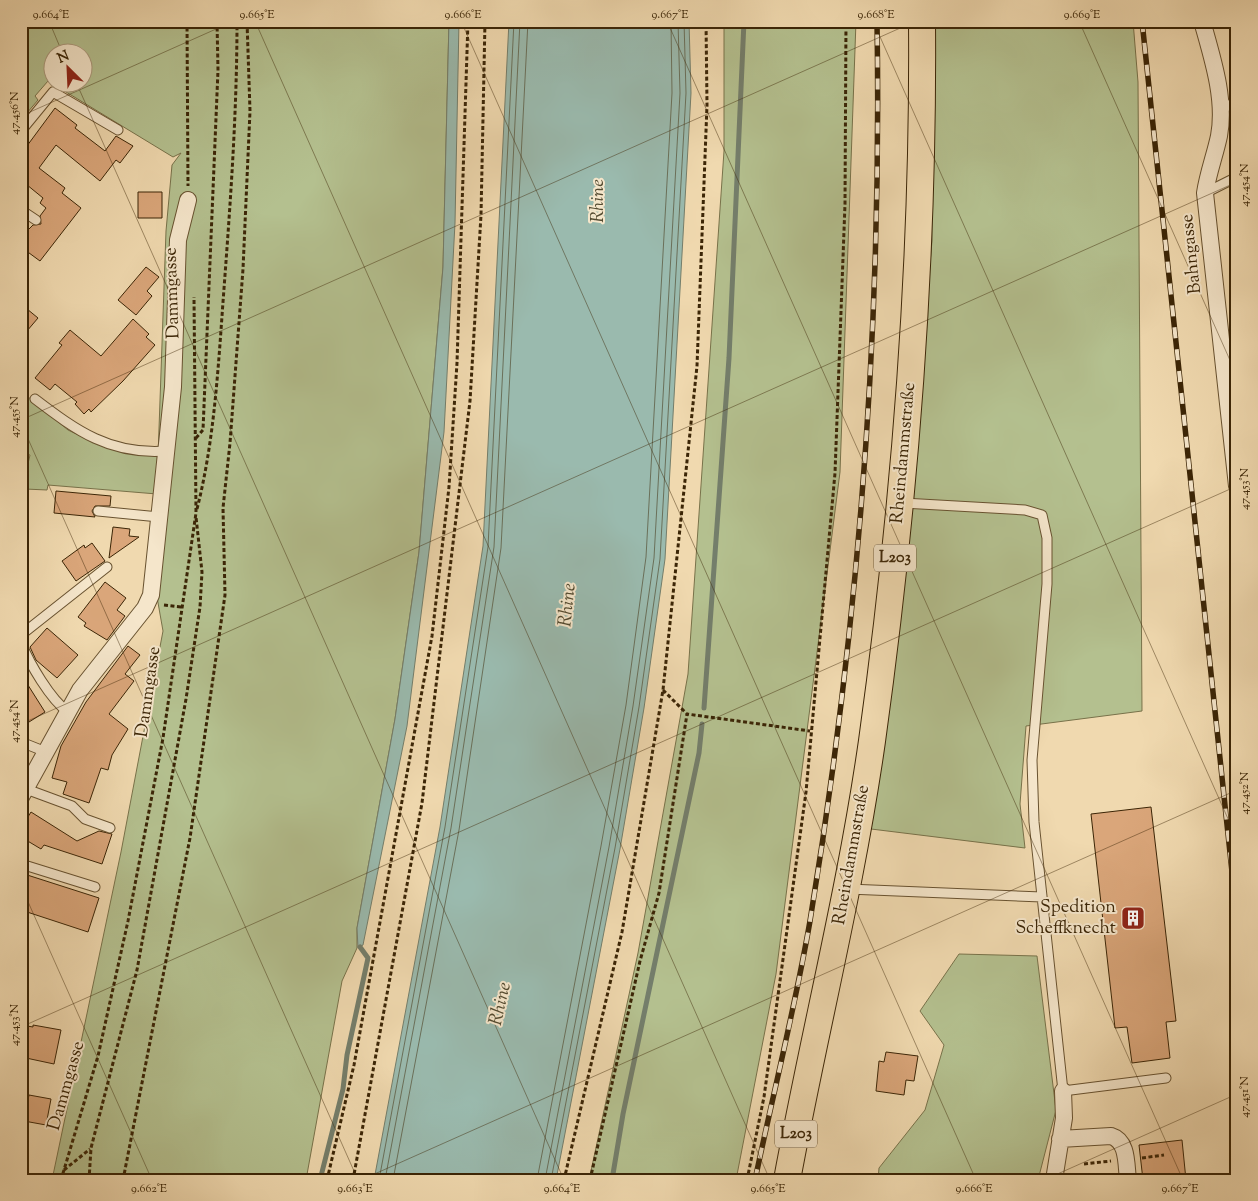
<svg xmlns="http://www.w3.org/2000/svg" width="1258" height="1201" font-family="'Sorts Mill Goudy',serif">
<style>
.green{fill:#b4c08f;stroke:#78724a;fill-rule:evenodd}
.water{fill:#9abaae;stroke:#747e6b}
.lines{fill:none;stroke-linecap:round;stroke-linejoin:round}
.shore{stroke:#6a705a;stroke-width:1}
.stream{stroke:#747e6b;stroke-width:5}
.building{fill:#daa67a;stroke:#3b2506}
.lane-casing{stroke:#685230;stroke-width:11}
.street-casing{stroke:#685230;stroke-width:18}
.primary-casing{stroke:#3b2506;stroke-width:28}
.path{stroke:#3b2506;stroke-width:3;stroke-dasharray:4 2.5;stroke-linecap:butt}
.lane{stroke:#f5e6cb;stroke-width:9}
.street{stroke:#f5e6cb;stroke-width:16}
.primary{stroke:#f0d9af;stroke-width:26}
.rail-casing{stroke:#3b2506;stroke-width:5.5}
.rail{stroke:#f5e6cb;stroke-width:4;stroke-dasharray:11;stroke-linecap:butt}
.ticks{fill:none;stroke:#3b2506;stroke-width:1;stroke-opacity:0.45}
.labels{text-anchor:middle;dominant-baseline:central;stroke-width:4;stroke-linejoin:round;paint-order:stroke}
.shield{fill:#f5e6cb;stroke:#735f41;stroke-width:1}
.shield-label{font-size:16px;font-weight:bold;fill:#3b2506}
.street-label{font-size:18px;fill:#3b2506;stroke:#f5e6cb}
.poi-label{font-size:18px;fill:#3b2506;stroke:#f5e6cb;text-anchor:end}
.water-label{font-size:19px;font-style:italic;fill:#534a30;stroke:#f5e6cb}
.neatline{fill:none;stroke:#3b2506;stroke-width:2}
.ticks-label{font-size:12px;text-anchor:middle;fill:#3b2506}
</style>
<rect width="100%" height="100%" fill="#f0d9af"/>
<filter id="stains"><feTurbulence type="fractalNoise" baseFrequency=".004" numOctaves="4"/><feColorMatrix values="0 0 0 0 .2 0 0 0 0 .09 0 0 0 0 .02 0 0 0 .5 -.17"/></filter>
<radialGradient id="worn" r=".72"><stop offset=".6" stop-color="#630" stop-opacity="0"/><stop offset="1" stop-color="#630" stop-opacity=".3"/></radialGradient>
<path class="green" d="M21,21H449L443,267L419,552L395,719L357,928V948L342,981L306,1180H52L121,852L163,631L157,597V494L48,485L47,490L25,489L23,485L30,455L21,452V391L68,430L91,441L158,457L166,231L172,165L181,153L173,157L48,81L35,96L38,100L21,120ZM52,52H82V82H52Z
M724,21H856L840,472L776,974L736,1180H589L638,953L688,674L724,151Z
M929,21H1133L1138,82L1142,711L1026,726L1020,804L1025,848L863,828L908,507L932,241Z
M959,954L1037,956L1056,1110L1038,1180H878L879,1168L925,1110L944,1045L920,1011Z"/>
<path class="water" d="M449,21H459L455,223L444,432L407,726L363,945L358,948L357,928L395,719L419,552L443,267Z
M509,21H689L691,93L665,559L644,708L620,849L556,1180H374L440,827L483,546Z"/>
<g class="lines">
<path class="shore" d="M379,1180L445,827L488,547L514,21
M385,1180L451,828L494,547L520,21
M393,1180L459,830L501,548L528,21
M537,1180L601,846L626,705L646,557L672,93L671,21
M545,1180L609,847L633,706L654,558L680,93L678,21
M551,1180L615,848L639,707L660,559L686,93L684,21"/>
<path class="stream" d="M704,708L729,358L744,21
M320,1180L343,1089L347,1055L368,958L360,947
M612,1180L623,1114L699,753L702,724"/>
</g>
<path class="building" d="M55,108L77,125L75,128L105,151L116,136L133,146L120,163L116,160L100,181L56,145L39,168L65,188L62,193L81,208L40,261L21,247V237L33,225L41,224L40,216L46,208L40,203L43,198L21,180V154Z
M138,192H162V218H138Z
M146,267L159,277L147,291L152,296L136,315L118,300Z
M21,304L38,318L21,338Z
M133,319L149,334L146,337L155,345L123,381L91,412L89,409L84,414L75,404L77,402L55,384L50,390L35,378L62,345L59,343L70,330L101,356Z
M56,491L111,496L110,506H95L92,511L95,517L54,513Z
M113,527L130,529L129,536L139,537L109,558Z
M92,543L105,561L76,581L62,561L84,545L85,548Z
M105,582L126,598L117,610L125,616L107,640L84,626L86,623L78,617Z
M47,628L78,655L57,678L36,660L30,647Z
M128,646L140,655L125,674L134,681L109,714L128,729L112,755L108,770L101,768L89,803L63,794L67,782L52,778L61,746L86,702Z
M21,674L45,712L29,722L21,710Z
M1151,807L1176,1021L1166,1022L1170,1058L1132,1063L1127,1027L1115,1028L1091,814Z
M31,812L77,841L99,831L112,834L102,864L44,845L41,849L21,837V828Z
M21,873L99,898L88,932L21,910Z
M21,1025L33,1027V1025L61,1030L54,1064L26,1058L28,1048L21,1047Z
M886,1052L918,1056L914,1081L906,1080L904,1095L876,1091L879,1061L884,1062Z
M29,1095L51,1099L46,1125L24,1121Z
M1182,1140L1186,1180H1143L1139,1145Z"/>
<g class="lines">
<g class="lane-casing">
<path id="lane" d="M1220,110L1237,101
M21,131L53,92L118,130
M1205,193L1237,177
M21,210L36,220
M35,399C77,431 110,455 166,451
M903,503L1025,510L1042,515L1047,538V584L1032,760L1034,822L1063,1091L1166,1078
M98,511L159,517
M21,635L107,567
M21,643C30,664 50,699 68,712
M21,742L46,752
M26,789L72,806L85,819L110,828
M21,864L95,887
M848,889L1042,897"/>
</g>
<g class="street-casing">
<path id="street" d="M1202,21C1212,57 1226,99 1219,136C1215,155 1208,173 1205,193L1237,486
M21,797L80,690L145,608L151,595L173,387L178,240L188,200
M1060,1139L1111,1136C1128,1141 1126,1164 1128,1180
M1054,1180L1064,1118L1063,1091"/>
</g>
<g class="primary-casing">
<path id="primary" d="M787,1180C814,1033 851,889 872,741C905,503 924,262 922,21"/>
</g>
<path class="path" d="M187,21L188,186
M196,438L203,430L218,70L217,21
M197,509C214,442 218,371 223,302C230,208 237,115 237,21
M164,605L181,607
M663,690L687,714
M1142,1158L1164,1155
M1084,1164L1111,1161
M64,1170L90,1149
M61,1180L98,1056L128,921L163,738L196,513L194,297
M89,1180L91,1148L137,970L186,699L200,607L202,572L196,517
M123,1180L190,838L225,595L223,508L230,443L243,269L250,111L247,21
M327,1180L354,1065L432,636L449,487L457,363L468,21
M353,1180L422,803L470,401L481,215L485,21
M564,1180L622,932L663,690L697,366L707,105L706,21
M590,1180L640,961L659,893L687,714L810,731
M747,1180L764,1097L806,792L835,473L845,204L846,21"/>
<use href="#lane" class="lane"/>
<use href="#street" class="street"/>
<use href="#primary" class="primary"/>
<g class="rail-casing">
<path id="rail" d="M1142,21L1237,919
M755,1180C773,1094 795,1008 810,921C859,624 882,322 877,21"/>
</g>
<use href="#rail" class="rail"/>
</g>
<path class="ticks" d="M49,21L62,52M255,21L770,1180M461,21L976,1180M667,21L1183,1180M873,21L1237,839M1079,21L1237,376M76,82L564,1180M21,116L234,21M21,420L916,21M21,423L358,1180M21,724L1237,182M21,886L152,1180M21,1027L1237,486M361,1180L1237,790M1044,1180L1237,1094"/>
<defs>
<g id="building-square" transform="scale(1.25)"><rect x="-9" y="-9" width="18" height="18" rx="4" fill="#8f2418" stroke="#f5e6cb"/><path d="M-4-6H4V6H1V3H-1V6H-4ZM-2.5-4.3h1.7v1.8h-1.7ZM.8-4.3h1.7v1.8H.8ZM-2.5-1h1.7V.8h-1.7ZM.8-1h1.7V.8H.8Z" fill="#fff"/></g>
</defs>
<g fill-rule="evenodd">
<use href="#building-square" x="1133" y="918"/>
</g>
<g class="labels">
<g class="shield">
<rect x="874" y="544.5" width="42" height="27" rx="4"/>
<rect x="775" y="1120.5" width="42" height="27" rx="4"/>
</g>
<g class="shield-label">
<text x="895" y="558">L203</text>
<text x="796" y="1134">L203</text>
</g>
<g class="street-label">
<text transform="translate(1192 254) rotate(-96)">Bahngasse</text>
<text transform="translate(173 293) rotate(-92)">Dammgasse</text>
<text transform="translate(904 453) rotate(-85)">Rheindammstraße</text>
<text transform="translate(149 692) rotate(-82)">Dammgasse</text>
<text transform="translate(852 855) rotate(-80)">Rheindammstraße</text>
<text transform="translate(67 1086) rotate(-74)">Dammgasse</text>
</g>
<g class="poi-label">
<text x="1116" y="908">Spedition<tspan x="1116" dy="21">Scheffknecht</tspan></text>
</g>
<g class="water-label">
<text transform="translate(598 201) rotate(-90)">Rhine</text>
<text transform="translate(568 605) rotate(-84)">Rhine</text>
<text transform="translate(501 1004) rotate(-77)">Rhine</text>
</g>
</g>
<rect width="1258" height="1201" fill="none" stroke="#f0d9af" stroke-width="55"/>
<g transform="translate(68 68) rotate(336)"><circle r="24" fill="#f5e6cb" stroke="#ab997c"/>
<path d="M0-4L9 19L0 12L-9 19Z" fill="#8f2418"/>
<text y="-8" font-size="14" font-weight="bold" text-anchor="middle" fill="#3b2506">N</text>
</g>
<rect x="28" y="28" width="1202" height="1146" class="neatline"/>
<g class="ticks-label">
<text x="51" y="18">9.664°E</text>
<text x="257" y="18">9.665°E</text>
<text x="463" y="18">9.666°E</text>
<text x="670" y="18">9.667°E</text>
<text x="876" y="18">9.668°E</text>
<text x="1082" y="18">9.669°E</text>
<text transform="translate(14 113) rotate(-90)" y="4">47.456°N</text>
<text transform="translate(1244 185) rotate(-90)" y="4">47.454°N</text>
<text transform="translate(14 417) rotate(-90)" y="4">47.455°N</text>
<text transform="translate(1244 489) rotate(-90)" y="4">47.453°N</text>
<text transform="translate(14 721) rotate(-90)" y="4">47.454°N</text>
<text transform="translate(1244 793) rotate(-90)" y="4">47.452°N</text>
<text transform="translate(14 1025) rotate(-90)" y="4">47.453°N</text>
<text transform="translate(1244 1097) rotate(-90)" y="4">47.451°N</text>
<text x="149" y="1192">9.662°E</text>
<text x="355" y="1192">9.663°E</text>
<text x="562" y="1192">9.664°E</text>
<text x="768" y="1192">9.665°E</text>
<text x="974" y="1192">9.666°E</text>
<text x="1180" y="1192">9.667°E</text>
</g>
<rect width="100%" height="100%" filter="url(#stains)"/>
<rect width="100%" height="100%" fill="url(#worn)"/>
</svg>
